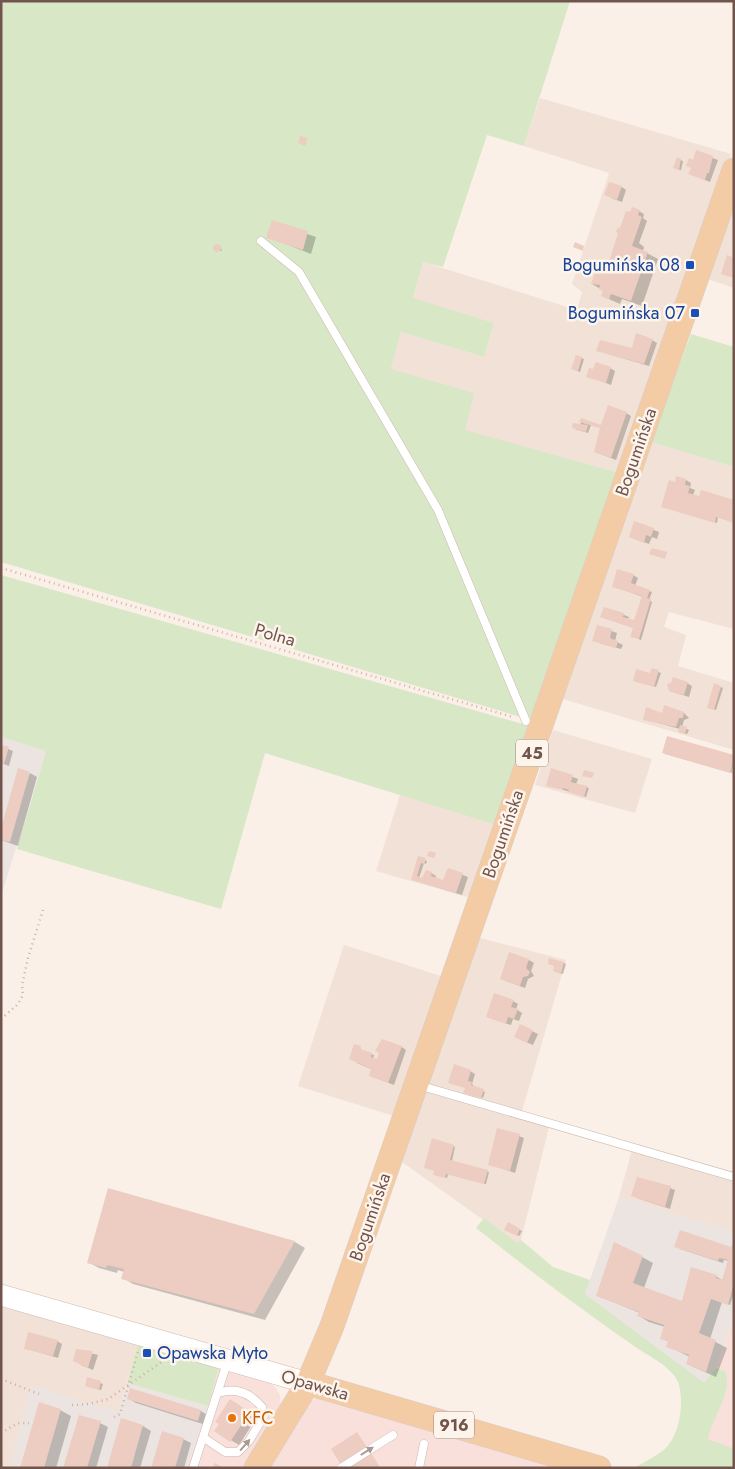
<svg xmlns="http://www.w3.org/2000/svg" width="735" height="1469" font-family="Jost,sans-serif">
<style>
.residential{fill:#f1e1d6}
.commercial{fill:#f9e0db}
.industrial{fill:#ebe4e0}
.green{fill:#d8e7c6}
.shadow{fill:#0003}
.building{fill:#edccc1}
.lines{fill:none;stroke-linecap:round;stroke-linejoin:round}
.lane-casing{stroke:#cdb9b1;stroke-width:9}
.secondary-casing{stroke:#cfb8ae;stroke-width:22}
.primary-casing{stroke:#d7cfcd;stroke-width:25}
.path{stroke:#d2afa4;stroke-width:2.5;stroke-dasharray:1 4;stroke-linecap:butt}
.lane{stroke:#fff;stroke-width:8}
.secondary{stroke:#fff;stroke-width:21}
.primary{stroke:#f3cba5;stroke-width:24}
.oneway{fill:#aa9994}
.transit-dot{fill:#1a4fb4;stroke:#fdf4ec;stroke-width:2}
.food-dot{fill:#e8710a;stroke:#fdf4ec;stroke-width:2}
.labels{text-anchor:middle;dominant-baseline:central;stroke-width:5;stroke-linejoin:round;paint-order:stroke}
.shield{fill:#fdf4ec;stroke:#9b857d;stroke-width:1}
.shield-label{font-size:16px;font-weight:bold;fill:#71554d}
.transit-label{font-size:18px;fill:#164399;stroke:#fdf4ec;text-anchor:end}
.street-label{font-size:18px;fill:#71554d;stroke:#fdf4ec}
.food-label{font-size:18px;fill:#c56008;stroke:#fdf4ec;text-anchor:start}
</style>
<rect width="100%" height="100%" fill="#faf0e7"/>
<path class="residential" d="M540,98L731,154L620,473L464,430L391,369L401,332L484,357L494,323L413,299L423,262L577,310L582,292L572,284L609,173L524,146Z
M734,207V288L708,279Z
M651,442L734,467V629L669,612L664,627L686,635L678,666L734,683V750L563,699Z
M553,730L652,759L635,813L535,785Z
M400,795L499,826L474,899L376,871Z
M476,937L566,960L520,1118L549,1127L521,1240L517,1244L402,1162Z
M344,945L444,977L397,1117L298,1086Z
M632,1150L734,1180V1232L619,1197Z
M1,1304L138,1344L118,1412L31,1386L10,1468H1Z"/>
<path class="commercial" d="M734,1315V1464L689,1450Z
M219,1367L267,1381L275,1387L280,1395L281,1411L248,1468H187Z
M322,1395L560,1468H264L304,1405Z"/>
<path class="industrial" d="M1,737L46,751L1,896Z
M619,1197L734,1232V1315L716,1368L704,1384L585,1294Z
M127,1383L208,1406L187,1468H10L31,1385L118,1412Z"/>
<path class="green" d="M1,1H570L524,146L487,135L443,267L423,262L413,298L494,323L484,357L401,332L391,369L474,393L465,430L620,473L534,717L524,718L1,562Z
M691,334L734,347V467L651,442Z
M1,575L533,727L499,826L265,753L221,909L17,849L46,751L1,737Z
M484,1218L517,1243L521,1240L553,1267L590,1280L585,1294L704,1383L716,1368L725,1371C734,1391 712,1418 708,1439L734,1449V1468L636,1467C644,1462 658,1455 665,1449C680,1434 684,1404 679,1385C675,1369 652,1358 640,1350C583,1311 529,1270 476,1228Z
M138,1344L219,1367L208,1406L127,1383Z"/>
<path class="shadow" d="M697,152L718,160L710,182L690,174Z
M677,159L683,161L681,170L676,169Z
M622,187L626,190L622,202L611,198Z
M639,211L644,214L643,218L647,221L639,243L644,247L643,251L658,259L642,306L622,299L620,304L602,296L604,291L592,284L608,266L621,229Z
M273,222L316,237L311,254L268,237Z
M215,247L221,248L222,251L216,250Z
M652,340L657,343L649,366L605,353L633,350Z
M576,356L584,359L580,372L575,370Z
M610,368L615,371L611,385L588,376Z
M626,413L631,416L616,460L595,452L602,428L591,425L588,433L575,429L580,426L582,419L601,426Z
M686,480L691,483L690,488L695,490L693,495L718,517L717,523L674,510L676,484Z
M635,523L659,532L657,539L652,537L649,544L630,537Z
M633,575L638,578L635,586L652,592L649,600L652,602L641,640L634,637V628L601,617L604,608L624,615L629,617L628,620L635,622L643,597L613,586Z
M598,626L617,633L615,641L623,645L621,649L599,643Z
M653,670L661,673L656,687L634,680L651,675Z
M687,683L692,686L689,697L670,691Z
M721,687L723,688L716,710L710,708Z
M683,712L689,718L684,720L682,727L689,730L687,734L682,733L680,729L644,719Z
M668,737L734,757L732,773L665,754Z
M1,746L13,751L9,766L1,763Z
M552,769L578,779L576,784L589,788L586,797L548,785Z
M30,773L37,777L18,846L1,840Z
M419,858L427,861L426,864L424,863L419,878L422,879L431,873L436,876V878L444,882L448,869L468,877L462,895L414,880Z
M529,960L534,963L531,971L534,976L528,979L525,988L506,981Z
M564,963L566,964L563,974L556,972L555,966Z
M513,1001L518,1004L516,1009L522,1013L519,1021L513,1019L511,1025L493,1019Z
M521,1026L538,1034L533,1045L521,1040Z
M360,1047L361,1051L374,1055L373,1059L378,1060L402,1047L406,1050L394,1085L371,1076L373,1070L357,1063Z
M470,1071L475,1074L472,1084L476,1088L485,1092L483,1098L466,1093V1088L449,1082Z
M519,1136L524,1138L515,1173L489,1164Z
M453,1146L455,1147L452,1161L489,1172L486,1184L448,1174L447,1178L437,1175Z
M670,1188L675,1190L670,1209L637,1198Z
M109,1190L295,1242L305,1248L265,1320L133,1284L123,1278L124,1272L118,1270L117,1273L99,1268L88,1262Z
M508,1224L522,1231L519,1236L506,1230Z
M734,1245V1293L730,1305L722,1302L710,1339L727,1348L716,1377L687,1364L690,1357L668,1346L669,1342L661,1338L665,1327L649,1322L639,1316L640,1313L598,1296L642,1257L653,1263L644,1288L683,1302L716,1276L723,1281L729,1261L724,1260L723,1263L680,1249H732Z
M57,1341L62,1344L58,1358L25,1348Z
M77,1350L98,1355L93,1370L81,1365Z
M88,1379L103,1384L101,1390L89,1387Z
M131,1390L201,1411L209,1416L206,1425L136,1403L129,1399Z
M238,1405L257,1417L239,1445L216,1431Z
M60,1410L71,1416L56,1468H21Z
M100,1423L108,1427L96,1468H65Z
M143,1426L151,1431L140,1468H108Z
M183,1439L191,1443L184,1468H152Z"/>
<path class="building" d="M300,136L308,138L305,146L298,143Z
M696,150L713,156L709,173H707L705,180L688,174L691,168L686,166L689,158L693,160Z
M677,157L681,159L679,170L673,168Z
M609,182L622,186L617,200L604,195Z
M632,207L640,210L638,215L642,217L632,246L648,252L631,301L611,294L609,299L601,296L603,291L599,289L600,285L591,284L599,259L608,265L618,233L616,232L618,227L620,228L626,211L630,212Z
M272,220L308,231L303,250L266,238Z
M575,242L584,246L583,251L573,247Z
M213 248a4 4 0 1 1 8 0a4 4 0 1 1-8 0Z
M727,255L734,258V278L721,274Z
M636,333L653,339L644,364L596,351L600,340L632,348Z
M576,355L582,357L578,371L571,369Z
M596,362L611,367L606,383L586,377L589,368L593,369Z
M608,405L627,412L611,458L594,452L600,428L579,422L581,418L601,425Z
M573,423L588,425L586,432L572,428Z
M676,476L686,479L685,485L690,486L688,493L699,496L701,490L734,500V523L716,517L715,523L661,507L669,480L675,482Z
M634,521L654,528L651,537L646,535L644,543L629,537Z
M652,548L667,552L665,559L649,554Z
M617,569L634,574L631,583L650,590L647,598L651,599L639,639L630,637L633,628L600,617L604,607L624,613L623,617L634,620L642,596L612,587Z
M597,625L612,629L610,638L618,641L616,648L592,641Z
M652,668L659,670L654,687L633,681L636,669L650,673Z
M673,677L688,682L684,695L669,691L667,684L671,683Z
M714,683L721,686L714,710L707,708Z
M664,705L684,712L683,718H679L676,727L643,720L646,707L662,713Z
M680,725L687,727L685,734L678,732Z
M667,736L734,755L730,773L662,753Z
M1,745L9,747L4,764L1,763Z
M18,768L30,772L10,842L1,840V828Z
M551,768L573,775L571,782L587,786L584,797L568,792L569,790L563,788V790L546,786Z
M584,770L594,773L592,778L582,776Z
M429,851L436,853L434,858L427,856Z
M418,856L426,858L424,864L421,863L417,876L422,878L426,870L432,872L431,876L441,879L442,882L448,868L463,873L456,893L411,880Z
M509,952L529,959L526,968L530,972L528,976L523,977L520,986L500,979Z
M549,958L564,962L561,974L553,971L554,966L548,964Z
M494,993L514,1000L511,1007L518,1009L514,1019L508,1017L506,1024L486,1017Z
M520,1024L533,1030L527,1043L514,1037Z
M382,1039L402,1046L388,1083L369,1076L371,1069L349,1059L354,1044L361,1046L360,1049L372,1053L371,1057L377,1059L379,1053L375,1051Z
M454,1064L471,1070L468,1081L472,1082L471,1085L484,1089L481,1098L463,1093L465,1088L448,1083Z
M497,1128L520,1134L510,1171L488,1165Z
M432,1138L454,1145L450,1160L488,1170L484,1184L446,1174L445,1178L433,1175L434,1171L424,1168Z
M637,1177L671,1186L665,1207L631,1196Z
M108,1188L295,1241L254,1314L121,1279L124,1269L107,1265L106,1268L87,1263Z
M508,1222L520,1229L517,1236L504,1230Z
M680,1230L731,1247L734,1240V1283L728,1305L711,1299L699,1333L716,1340L706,1372L686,1364L689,1355L666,1347L668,1341L660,1339L664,1325L637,1316L639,1312L596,1296L614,1242L643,1256L633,1283L682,1301L691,1267L717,1275L716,1278L722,1280L728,1260L719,1258L718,1261L674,1247Z
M28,1332L58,1340L53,1356L24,1349Z
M76,1349L93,1351L88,1368L73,1361Z
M87,1377L101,1381L99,1390L85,1386Z
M130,1388L201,1410L198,1421L127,1399Z
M230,1399L250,1412L230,1442L214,1431L219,1424L215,1422Z
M39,1402L61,1409L44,1468H20Z
M79,1415L101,1421L87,1468H63Z
M121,1418L143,1425L131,1468H107Z
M162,1431L184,1438L175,1468H151Z
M357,1432L380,1467L378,1468H343L331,1449Z
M215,1463L224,1468H212Z"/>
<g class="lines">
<g class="lane-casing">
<path id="lane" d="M261,241L299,272L438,510L526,721
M418,1085L734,1177
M204,1438L225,1452H238L249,1441L264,1416L262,1407C250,1393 235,1387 218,1393
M193,1468L228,1360
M341,1468L393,1435
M419,1468L424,1444"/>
</g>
<g class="secondary-casing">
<path id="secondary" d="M1,1295L308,1383"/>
</g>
<g class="primary-casing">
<path id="primary" d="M308,1383L599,1468
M256,1468L308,1383L332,1326L734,170"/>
</g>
<path class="path" d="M1,568L513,717
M1,1019L18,1004L23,995L22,985L28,958L43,910
M1,1379L39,1394
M72,1405L89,1404L108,1399L166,1359
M114,1417L120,1414L138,1352
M1,1433L18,1423H29"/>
<use href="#lane" class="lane"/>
<use href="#secondary" class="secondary"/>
<use href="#primary" class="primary"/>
</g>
<defs><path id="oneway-solid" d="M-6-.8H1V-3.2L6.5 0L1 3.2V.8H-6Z" transform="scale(1.25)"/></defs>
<g class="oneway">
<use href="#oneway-solid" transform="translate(245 1445) rotate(-49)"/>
<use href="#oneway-solid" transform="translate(367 1451) rotate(-32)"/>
</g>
<g class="transit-dot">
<rect x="685" y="260" width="10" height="10" rx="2.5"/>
<rect x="690" y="308" width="10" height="10" rx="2.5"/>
<rect x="142" y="1348" width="10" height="10" rx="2.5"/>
</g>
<circle class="food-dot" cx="232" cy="1418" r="5"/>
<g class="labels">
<g class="shield">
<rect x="516" y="739.5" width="32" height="27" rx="4"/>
<rect x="434" y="1411.5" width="40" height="27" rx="4"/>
</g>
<g class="shield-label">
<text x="532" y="753">45</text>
<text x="454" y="1425">916</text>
</g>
<g class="transit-label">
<text x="680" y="265">Bogumińska 08</text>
<text x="685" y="313">Bogumińska 07</text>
<text x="157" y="1353" text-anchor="start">Opawska Myto</text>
</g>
<g class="street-label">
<text transform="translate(636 452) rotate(-71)">Bogumińska</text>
<text transform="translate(275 635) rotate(16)">Polna</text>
<text transform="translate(503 834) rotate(-71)">Bogumińska</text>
<text transform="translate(370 1217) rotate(-71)">Bogumińska</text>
<text transform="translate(315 1385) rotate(16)">Opawska</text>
</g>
<g class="food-label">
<text x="242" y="1418">KFC</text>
</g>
</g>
<rect width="735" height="1469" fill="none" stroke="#71554d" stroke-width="5"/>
</svg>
